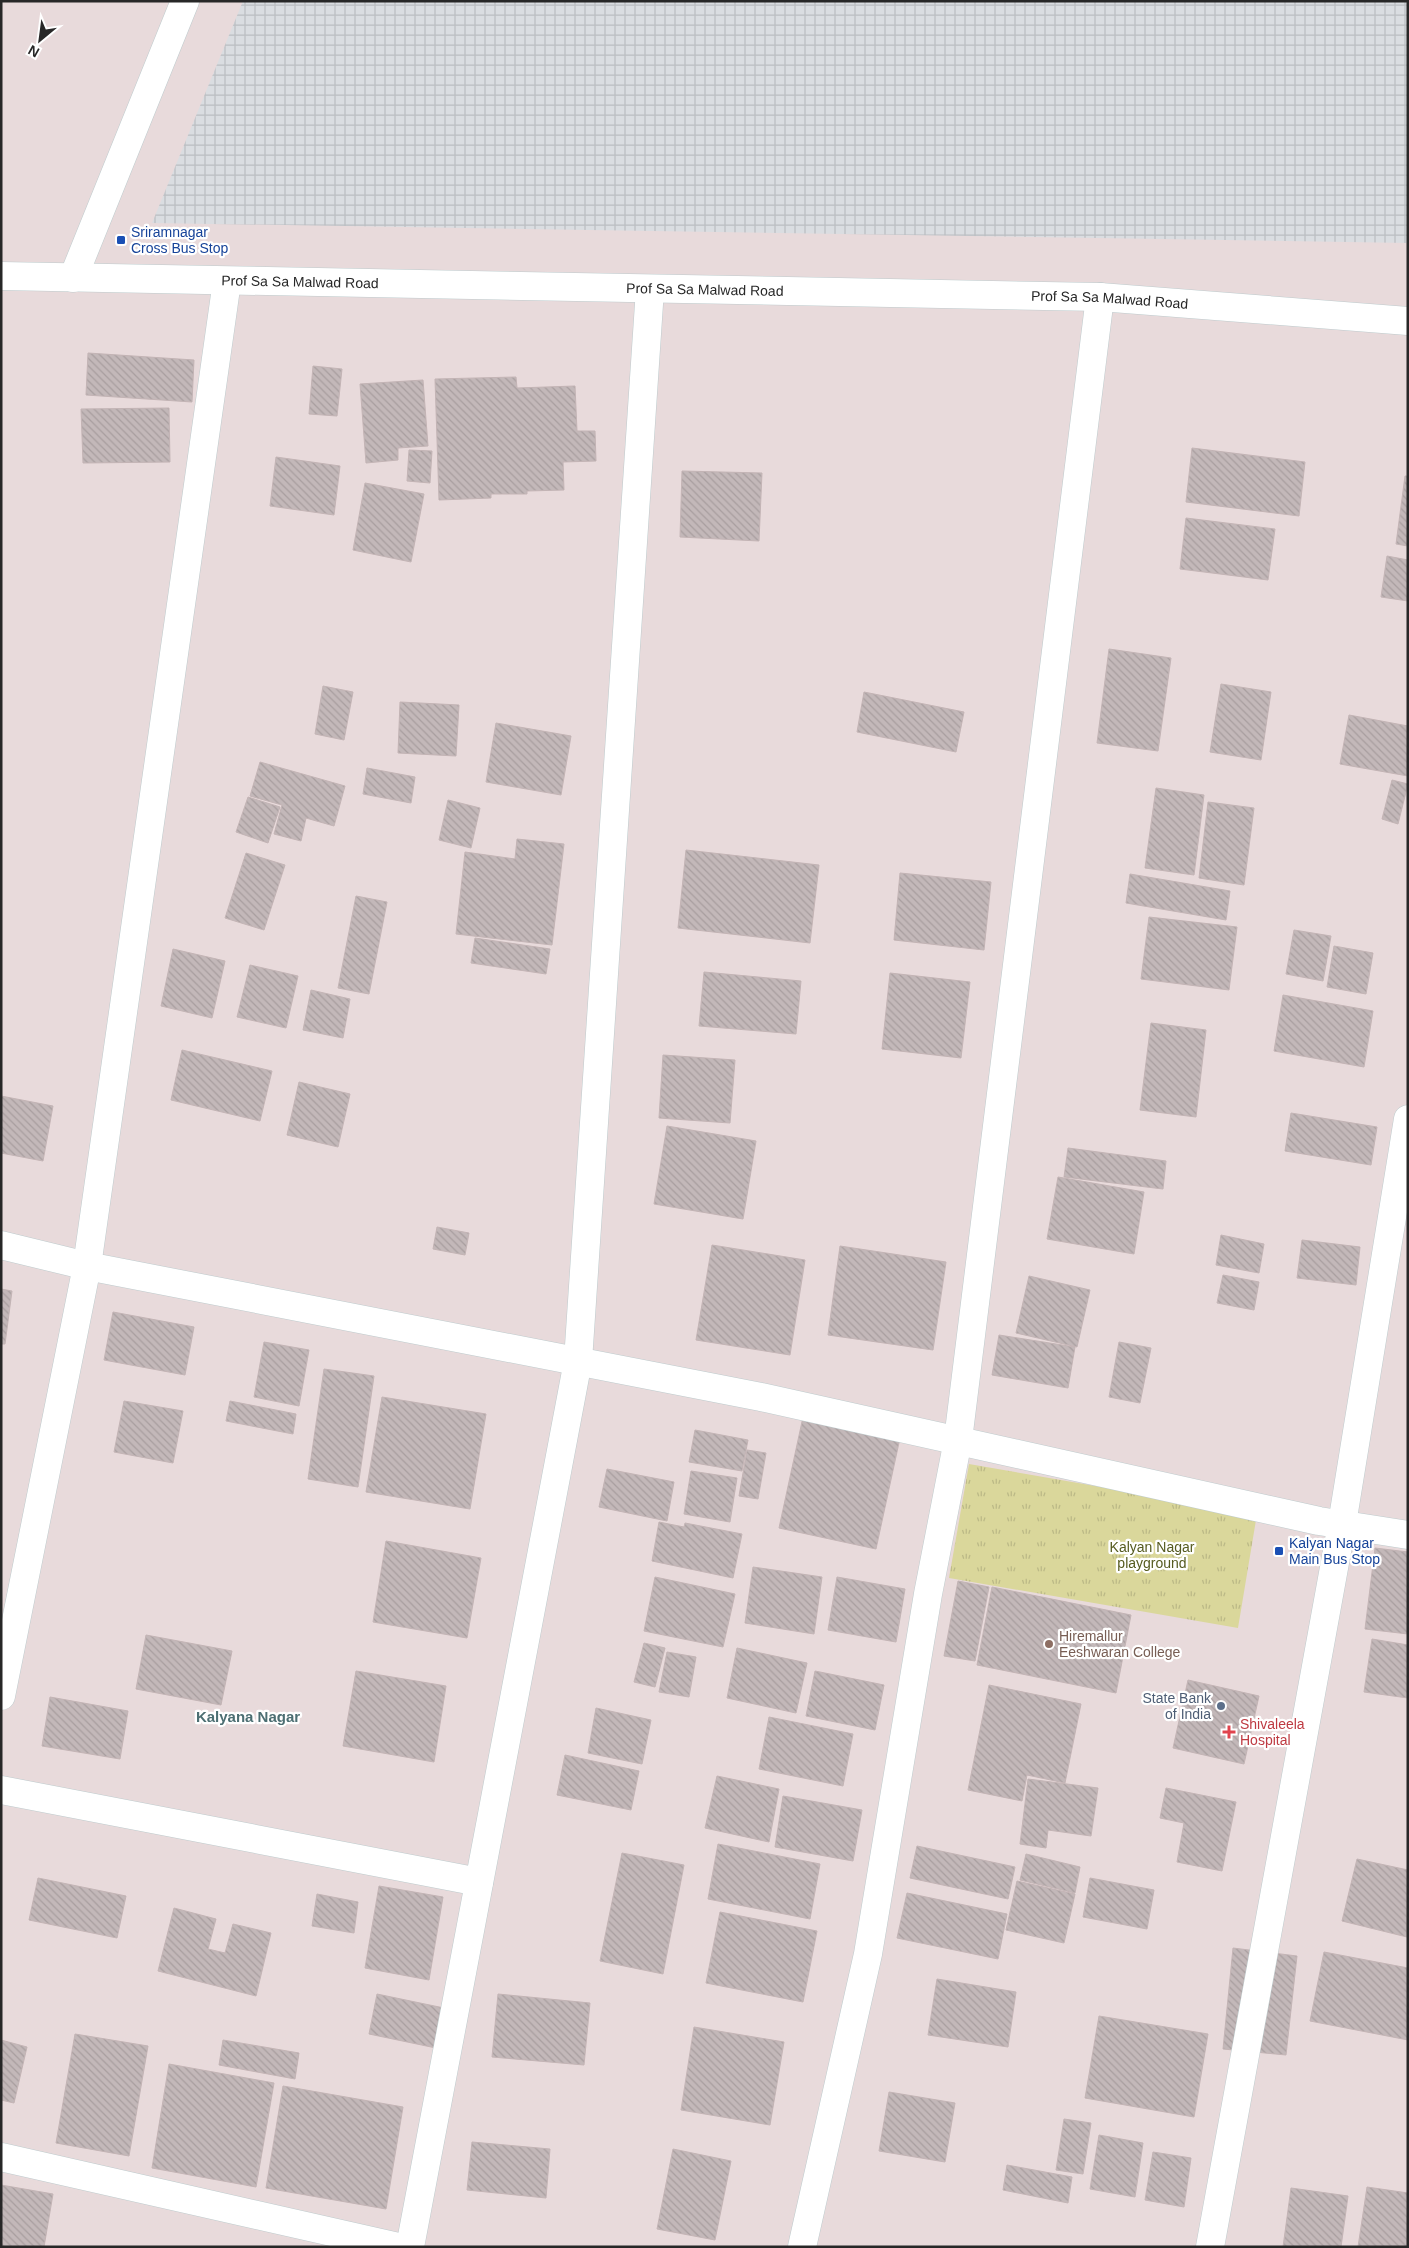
<svg xmlns="http://www.w3.org/2000/svg" width="1409" height="2248" font-family="Arial,sans-serif">
<style>
.industrial{fill:url(#industrial-grid)}
.grass{fill:url(#grass-tufts)}
.building{fill:url(#building-back-hatch);stroke:#c3b4b5}
.lines{fill:none;stroke-linecap:round;stroke-linejoin:round}
.minor-casing{stroke:#becbcd;stroke-width:29}
.minor{stroke:#fff;stroke-width:28}
.transit-dot{fill:#1a4fb4;stroke:#fff;stroke-width:2}
.education-dot{fill:#8d6e63;stroke:#fff;stroke-width:2}
.service-dot{fill:#5c6f8a;stroke:#fff;stroke-width:2}
.health-dot{fill:#e0444e;stroke:#fff;stroke-width:2}
.labels{text-anchor:middle;dominant-baseline:central;stroke-width:4.5;stroke-linejoin:round;paint-order:stroke}
.transit-label{font-size:14px;fill:#164399;stroke:#fff;text-anchor:start}
.street-label{font-size:14px;fill:#272727;stroke:#fff}
.park-label{font-size:14px;fill:#565b20;stroke:#fff}
.education-label{font-size:14px;fill:#785e54;stroke:#fff;text-anchor:start}
.service-label{font-size:14px;fill:#4e5e75;stroke:#fff;text-anchor:end}
.health-label{font-size:14px;fill:#be3a42;stroke:#fff;text-anchor:start}
.neighbourhood-label{font-size:15px;font-weight:bold;fill:#4c6e72;stroke:#fff}
</style>
<defs>
<pattern id="industrial-grid" width="8" height="8" patternUnits="userSpaceOnUse" patternTransform="scale(1.25)"><rect width="8" height="8" fill="#dadde1"/><path d="M0 4h8M4 0v8" fill="none" stroke="#bbbec1"/></pattern>
<pattern id="grass-tufts" width="24" height="20" patternUnits="userSpaceOnUse" patternTransform="scale(1.25)"><rect width="24" height="20" fill="#dad79b"/><path d="M3 7l-1-3M5 7V3M7 7l1-3M15 17l-1-3M17 17v-4M19 17l1-3" fill="none" stroke="#bbb986"/></pattern>
<pattern id="building-back-hatch" width="6" height="6" patternUnits="userSpaceOnUse" patternTransform="scale(1.25)"><rect width="6" height="6" fill="#c3b8b9"/><path d="M-1 5l2 2M0 0l6 6M5-1l2 2" fill="none" stroke="#a89e9f"/></pattern>
</defs>
<rect width="100%" height="100%" fill="#e8dadb"/>
<path class="industrial" d="M243,1H1408V243L152,223Z"/>
<path class="grass" d="M969,1464L1257,1514L1238,1628L949,1578Z"/>
<path class="building" d="M88,353L194,360L192,402L86,395Z
M313,366L342,369L337,416L309,414Z
M516,377L517,388L575,386L577,431H595L596,461L563,462L564,490L527,491V494H491V498L439,500L435,379Z
M423,380L428,446L398,448V460L366,463L360,384Z
M169,408L170,462L83,463L81,409Z
M1192,448L1305,462L1299,516L1186,502Z
M409,450L432,451L430,483L407,481Z
M276,457L340,466L334,515L270,506Z
M682,471L762,473L759,541L680,537Z
M1405,476H1408V546L1396,544Z
M365,483L424,494L411,562L353,550Z
M1186,518L1275,529L1268,580L1180,569Z
M1387,556L1408,560V601L1381,597Z
M1109,649L1171,658L1158,751L1097,743Z
M1221,684L1271,692L1261,760L1210,752Z
M323,686L353,692L344,740L315,734Z
M864,692L964,712L956,752L857,732Z
M400,702L459,705L456,756L398,753Z
M1349,715L1408,726V776L1340,764Z
M496,723L571,736L561,795L486,782Z
M260,762L345,786L334,826L306,818L301,841L274,834L282,805L250,796Z
M367,768L415,777L411,803L363,794Z
M1392,780L1408,784L1398,824L1382,819Z
M1156,788L1204,795L1194,875L1145,868Z
M248,797L280,807L268,843L236,832Z
M448,800L480,808L471,848L439,840Z
M1208,802L1254,808L1244,885L1199,878Z
M517,839L564,844L552,945L456,934L465,852L515,859Z
M686,850L819,865L810,943L678,928Z
M246,853L285,865L264,930L225,918Z
M900,873L991,882L984,950L894,940Z
M1130,874L1230,891L1226,920L1126,903Z
M356,896L387,902L369,994L338,988Z
M1149,917L1237,927L1229,990L1141,979Z
M1294,930L1331,936L1323,981L1286,974Z
M475,938L550,949L546,974L471,963Z
M1334,946L1373,953L1366,994L1327,987Z
M173,949L225,961L212,1018L161,1006Z
M250,965L298,976L286,1028L237,1017Z
M704,972L801,981L796,1034L699,1026Z
M890,973L970,982L961,1058L882,1049Z
M311,990L350,999L343,1038L303,1030Z
M1283,995L1373,1011L1364,1067L1274,1051Z
M1151,1023L1206,1030L1196,1117L1140,1110Z
M182,1050L272,1071L260,1121L171,1100Z
M663,1055L735,1060L730,1123L659,1118Z
M299,1082L350,1094L338,1147L287,1135Z
M1,1096L53,1106L43,1161L1,1153Z
M1291,1113L1377,1127L1371,1165L1285,1151Z
M667,1126L756,1141L743,1219L654,1204Z
M1068,1148L1166,1161L1163,1189L1064,1177Z
M1058,1177L1144,1192L1134,1254L1047,1239Z
M437,1227L469,1233L465,1255L433,1249Z
M1221,1235L1264,1244L1259,1273L1216,1265Z
M1302,1240L1360,1247L1356,1285L1297,1278Z
M712,1245L805,1260L790,1355L696,1340Z
M840,1246L946,1262L933,1350L828,1335Z
M1223,1275L1259,1282L1254,1310L1217,1303Z
M1029,1276L1090,1290L1077,1347L1016,1333Z
M1,1289L12,1291L5,1344H1Z
M113,1312L194,1327L185,1375L104,1360Z
M999,1335L1075,1347L1068,1388L992,1375Z
M264,1342L309,1350L299,1406L254,1397Z
M1119,1342L1151,1348L1140,1403L1109,1397Z
M324,1369L374,1376L358,1487L308,1479Z
M382,1397L486,1414L470,1509L366,1492Z
M124,1401L183,1411L173,1463L114,1452Z
M230,1401L296,1414L293,1434L226,1421Z
M803,1417L900,1438L876,1549L779,1528Z
M695,1430L748,1440L742,1471L689,1462Z
M747,1450L766,1453L758,1499L739,1496Z
M607,1469L674,1482L667,1521L599,1507Z
M691,1471L737,1478L730,1522L684,1514Z
M659,1522L684,1527L685,1523L742,1534L733,1578L652,1561Z
M386,1541L481,1558L467,1638L373,1622Z
M1375,1548L1408,1552V1634L1365,1629Z
M753,1567L822,1577L814,1634L745,1623Z
M655,1577L735,1594L723,1647L644,1631Z
M837,1577L905,1589L896,1642L828,1630Z
M958,1581L989,1587L975,1661L944,1656Z
M992,1587L1131,1615L1116,1693L977,1665Z
M146,1635L232,1651L221,1705L136,1689Z
M1372,1639L1408,1645V1698L1364,1692Z
M644,1643L665,1648L655,1687L634,1682Z
M737,1648L807,1663L796,1713L727,1698Z
M667,1652L696,1657L689,1697L659,1692Z
M356,1671L446,1686L434,1762L343,1746Z
M815,1671L884,1685L875,1730L806,1716Z
M1188,1680L1259,1696L1244,1764L1173,1748Z
M989,1685L1081,1704L1065,1783L1027,1775L1022,1801L968,1790Z
M50,1697L128,1711L120,1759L42,1746Z
M596,1708L651,1720L642,1764L588,1753Z
M769,1717L853,1734L843,1786L759,1769Z
M565,1755L639,1771L631,1810L557,1795Z
M717,1776L779,1789L769,1842L705,1828Z
M1028,1779L1098,1788L1091,1836L1048,1830L1046,1848L1020,1844Z
M1166,1788L1236,1802L1222,1871L1177,1862L1184,1823L1160,1818Z
M783,1796L862,1810L853,1861L775,1847Z
M718,1844L820,1864L810,1919L708,1899Z
M917,1846L1015,1867L1008,1899L910,1878Z
M622,1853L684,1865L663,1974L600,1961Z
M1026,1854L1080,1867L1075,1893L1020,1880Z
M1357,1859L1408,1870L1407,1937L1342,1921Z
M38,1878L126,1896L117,1938L29,1920Z
M1090,1878L1154,1890L1147,1929L1083,1917Z
M1017,1881L1075,1894L1064,1943L1006,1930Z
M379,1886L443,1897L429,1980L365,1968Z
M907,1893L1007,1914L998,1959L897,1938Z
M317,1894L358,1902L354,1933L312,1926Z
M174,1908L216,1919L208,1949L225,1953L233,1924L271,1933L256,1996L158,1971Z
M720,1912L817,1931L803,2002L706,1983Z
M1233,1948L1297,1956L1286,2055L1223,2049Z
M1324,1952L1408,1968V2040L1310,2021Z
M937,1979L1016,1992L1008,2047L928,2035Z
M377,1994L444,2008L436,2048L369,2034Z
M498,1994L590,2003L584,2065L492,2057Z
M1099,2016L1208,2034L1194,2117L1085,2098Z
M694,2027L784,2042L770,2125L681,2110Z
M75,2034L148,2046L129,2156L56,2143Z
M1,2040L27,2047L14,2103L1,2100Z
M223,2040L299,2053L295,2079L219,2065Z
M169,2064L274,2083L256,2187L152,2168Z
M283,2086L403,2107L386,2209L266,2188Z
M889,2092L955,2103L945,2162L879,2151Z
M1064,2119L1091,2123L1083,2174L1056,2170Z
M1099,2135L1143,2143L1135,2197L1090,2189Z
M472,2142L550,2149L546,2198L467,2190Z
M673,2149L731,2161L715,2240L657,2229Z
M1153,2152L1191,2158L1184,2207L1145,2200Z
M1007,2165L1072,2177L1068,2203L1003,2190Z
M1,2185L53,2194L44,2247H1Z
M1367,2187L1408,2193V2247H1358Z
M1291,2188L1348,2196L1341,2247H1283Z"/>
<g class="lines">
<g class="minor-casing">
<g id="minor">
<path id="s1" d="M1,276L1100,297L1408,321"/>
<path d="M73,278L185,1"/>
<path d="M1,1245L87,1266L761,1397L1319,1521L1408,1535"/>
<path d="M1,1696L87,1266L227,281"/>
<path d="M1,1790L479,1882"/>
<path d="M1,2157L398,2247"/>
<path d="M410,2247L578,1361L650,289"/>
<path d="M802,2247L868,1954L928,1594L958,1440L1100,297"/>
<path d="M1210,2247L1342,1524L1408,1119"/>
</g>
</g>
<use href="#minor" class="minor"/>
</g>
<g class="transit-dot">
<rect x="116" y="235" width="10" height="10" rx="2.5"/>
<rect x="1274" y="1546" width="10" height="10" rx="2.5"/>
</g>
<circle class="education-dot" cx="1049" cy="1644" r="5"/>
<circle class="service-dot" cx="1221" cy="1706" r="5"/>
<path class="health-dot" d="M1226.5 1724.5h5v5h5v5h-5v5h-5v-5h-5v-5h5z"/>
<g class="labels">
<g class="transit-label">
<text x="131" y="232">Sriramnagar<tspan x="131" dy="16">Cross Bus Stop</tspan></text>
<text x="1289" y="1543">Kalyan Nagar<tspan x="1289" dy="16">Main Bus Stop</tspan></text>
</g>
<g class="street-label">
<text stroke="none"><textPath href="#s1" startOffset="299">Prof Sa Sa Malwad Road</textPath></text>
<text stroke="none"><textPath href="#s1" startOffset="704">Prof Sa Sa Malwad Road</textPath></text>
<text stroke="none"><textPath href="#s1" startOffset="1109">Prof Sa Sa Malwad Road</textPath></text>
</g>
<g class="park-label">
<text x="1152" y="1547">Kalyan Nagar<tspan x="1152" dy="16">playground</tspan></text>
</g>
<g class="education-label">
<text x="1059" y="1636">Hiremallur<tspan x="1059" dy="16">Eeshwaran College</tspan></text>
</g>
<g class="service-label">
<text x="1211" y="1698">State Bank<tspan x="1211" dy="16">of India</tspan></text>
</g>
<g class="health-label">
<text x="1240" y="1724">Shivaleela<tspan x="1240" dy="16">Hospital</tspan></text>
</g>
<g class="neighbourhood-label">
<text x="248" y="1716">Kalyana Nagar</text>
</g>
</g>
<rect width="1409" height="2248" fill="none" stroke="#272727" stroke-width="5"/>
<g transform="translate(40 40) rotate(209)" stroke="#ffffff" stroke-width="4" paint-order="stroke">
<path d="M0-4L9 19L0 12L-9 19Z" fill="#272727"/>
<text y="-8" font-size="14" font-weight="bold" text-anchor="middle" fill="#272727">N</text>
</g>
</svg>
